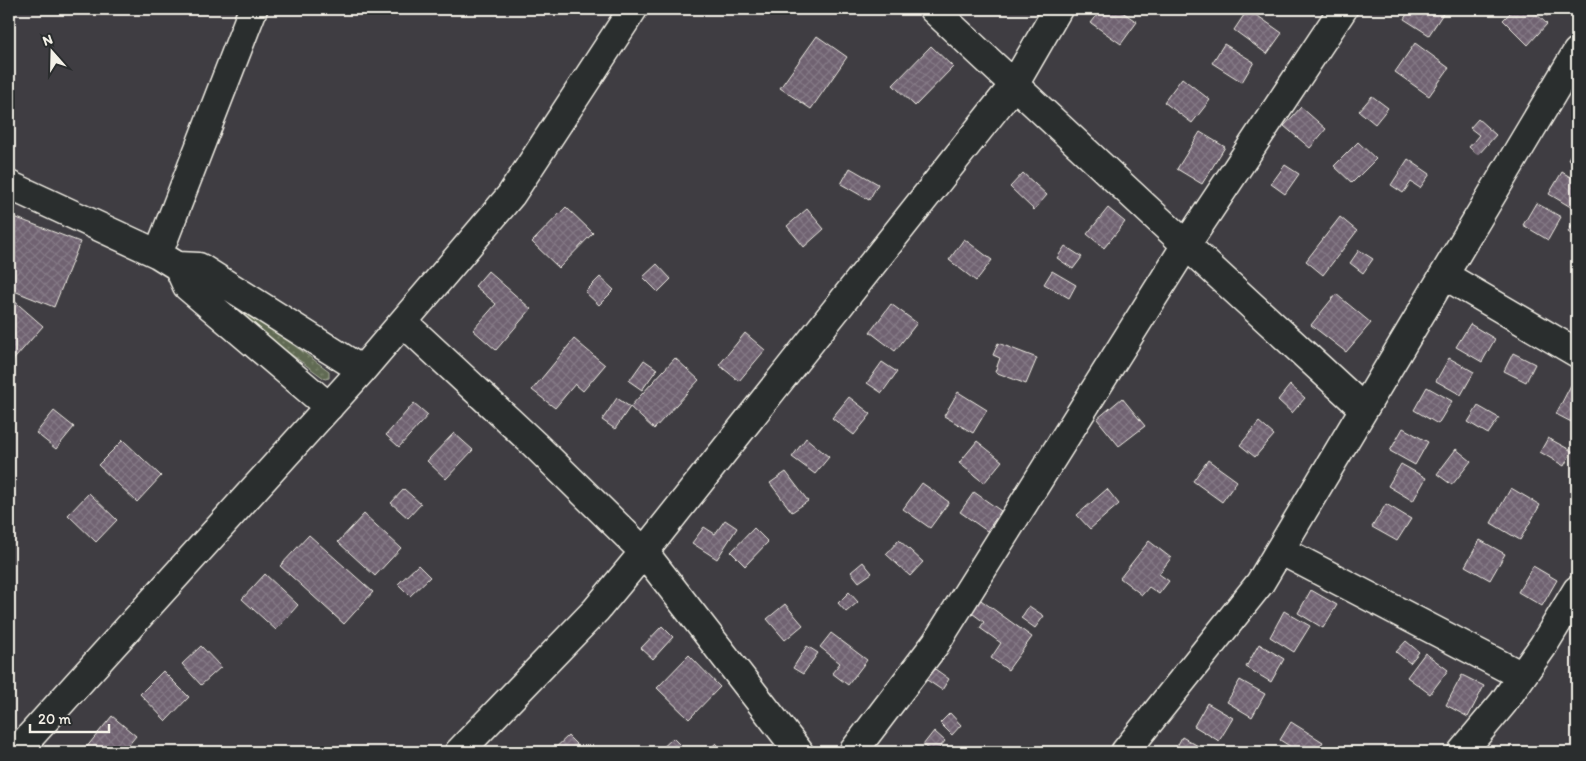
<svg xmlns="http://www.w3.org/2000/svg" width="1586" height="761" font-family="Itim,sans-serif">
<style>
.grass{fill:url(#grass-dots);stroke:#aaae9d}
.building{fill:url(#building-cross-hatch);stroke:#f4f1e8}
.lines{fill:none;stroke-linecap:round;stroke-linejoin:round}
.minor-casing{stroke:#f4f1e8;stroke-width:31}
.minor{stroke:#2a2d2e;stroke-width:28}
</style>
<defs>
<pattern id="grass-dots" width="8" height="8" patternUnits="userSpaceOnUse" patternTransform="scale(1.25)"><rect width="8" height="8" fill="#616b52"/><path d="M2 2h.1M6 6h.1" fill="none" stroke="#78816b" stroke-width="1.8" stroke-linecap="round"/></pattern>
<pattern id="building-cross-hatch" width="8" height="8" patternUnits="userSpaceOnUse" patternTransform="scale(1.25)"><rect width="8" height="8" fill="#6f6271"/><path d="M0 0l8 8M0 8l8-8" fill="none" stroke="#847985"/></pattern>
</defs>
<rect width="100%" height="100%" fill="#3f3d42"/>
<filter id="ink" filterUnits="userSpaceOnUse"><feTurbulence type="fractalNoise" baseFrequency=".02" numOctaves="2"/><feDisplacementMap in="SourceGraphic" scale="10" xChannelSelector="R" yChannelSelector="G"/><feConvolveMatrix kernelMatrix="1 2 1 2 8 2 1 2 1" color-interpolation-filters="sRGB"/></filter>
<g filter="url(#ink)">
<path class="grass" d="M196,273L329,371V378L325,379L190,281Z"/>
<path class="building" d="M1102,9H1118L1137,22L1121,44L1091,23Z
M1248,9L1282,33L1267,54L1234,30Z
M1410,9H1438L1444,12L1429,35L1404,19Z
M1514,9H1531L1547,24L1528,45L1503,20Z
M1538,9H1553L1547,16Z
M817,36L847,57L811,109L780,88Z
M1415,43L1449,68L1429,96L1395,72Z
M1224,44L1254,62L1242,82L1212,63Z
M931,46L953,67L915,106L893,85Z
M1182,78L1210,100L1192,123L1164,102Z
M1372,96L1388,108L1375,124L1359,111Z
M1301,107L1326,129L1310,148L1284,126Z
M1478,119L1496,135L1478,155L1469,147L1479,135L1470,128Z
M1200,132L1225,147L1202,184L1177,169Z
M1358,142L1376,159L1352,183L1334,166Z
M1577,143V164L1568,159Z
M1408,159L1430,174L1420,188L1411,182L1403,193L1391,185Z
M1285,165L1299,174L1285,194L1271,184Z
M850,168L878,184L869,200L841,184Z
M1562,172L1577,181V203L1574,209L1549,194Z
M1023,173L1047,195L1034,210L1010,187Z
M1536,203L1561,217L1548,240L1523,225Z
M566,207L593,233L559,268L532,242Z
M1108,208L1125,222L1104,248L1087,234Z
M807,209L824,229L804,247L787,226Z
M9,215L80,242L54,307L9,289Z
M1340,217L1357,231L1323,275L1306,261Z
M1576,218L1577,219V238L1568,232Z
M964,239L992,260L976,281L949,260Z
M1065,246L1082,257L1073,269L1057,258Z
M1359,250L1373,259L1363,273L1350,263Z
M657,264L671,279L658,292L643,277Z
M488,271L531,309L496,350L473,330L496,304L475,286Z
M1052,271L1076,285L1069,298L1044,284Z
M600,277L614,290L599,305L585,292Z
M1336,294L1371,323L1346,352L1311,325Z
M9,298L12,299L43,326L9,365Z
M891,304L917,323L895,351L870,332Z
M1470,324L1495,339L1482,362L1456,347Z
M745,333L765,350L739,381L719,365Z
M574,339L605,365L583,391L575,384L555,408L532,390Z
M998,343L1037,358L1026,384L995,372L1000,358L993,355Z
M1513,353L1535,364L1526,382L1504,371Z
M675,358L699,380L654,429L630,407Z
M1449,358L1474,372L1461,395L1436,381Z
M644,360L657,369L642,390L629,381Z
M882,362L897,372L882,393L867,383Z
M1290,385L1305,398L1292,413L1278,400Z
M1571,385L1577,388V425L1556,414Z
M1427,387L1452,401L1438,424L1414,410Z
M958,392L987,410L973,433L944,416Z
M849,397L871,414L854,435L832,418Z
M617,398L630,407L615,429L602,420Z
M1122,398L1145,426L1119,446L1097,419Z
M414,403L428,415L399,447L386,435Z
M1478,406L1499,418L1488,434L1468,422Z
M54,411L74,427L56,449L36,433Z
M1259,422L1274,435L1255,457L1240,445Z
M1403,428L1428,442L1415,465L1390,451Z
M454,433L473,450L446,479L427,461Z
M806,438L829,457L815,474L792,457Z
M1548,438L1572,451L1564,466L1540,452Z
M123,440L161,476L137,502L98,465Z
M977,441L1002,461L984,483L959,463Z
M1456,449L1471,461L1452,485L1437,474Z
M1208,460L1237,481L1222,502L1193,481Z
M1401,464L1426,478L1413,501L1388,486Z
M786,472L808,501L792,512L770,483Z
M922,483L949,502L930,528L903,509Z
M1511,488L1540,505L1520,540L1491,523Z
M404,489L421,504L408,518L391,503Z
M1107,489L1119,504L1090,529L1077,515Z
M974,492L1001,511L987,531L960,512Z
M89,493L117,520L96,542L68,515Z
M1386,504L1411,519L1397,541L1372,527Z
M364,514L401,548L375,576L338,542Z
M725,520L737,528L717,559L692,543L704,527L715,534Z
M754,528L768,542L745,566L731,552Z
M309,535L373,592L344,624L280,566Z
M899,540L923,562L910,576L886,554Z
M1480,540L1505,554L1490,580L1465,566Z
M1149,541L1171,558L1159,574L1169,581L1159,594L1149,587L1142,595L1120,578Z
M863,562L872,573L859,582L851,572Z
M418,565L430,577L410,596L398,584Z
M1533,566L1557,580L1542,606L1518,592Z
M265,574L298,605L276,630L242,599Z
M1311,590L1337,605L1323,628L1298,613Z
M849,592L858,602L846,612L838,603Z
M978,598L1032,637L1008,670L991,658L1001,643L980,628L984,622L969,611Z
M785,604L803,625L785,640L767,619Z
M1029,606L1044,616L1035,628L1021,618Z
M1284,611L1310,626L1294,652L1270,637Z
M662,626L673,637L653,659L641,648Z
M831,633L867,660L848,685L832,673L840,663L820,647Z
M1406,641L1419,652L1410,663L1396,652Z
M1259,644L1284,659L1271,682L1246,667Z
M201,646L221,667L201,685L182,664Z
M807,646L818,653L803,674L793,668Z
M1425,653L1448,670L1430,694L1407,677Z
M689,655L720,687L689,719L657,688Z
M935,669L949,679L942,690L927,680Z
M163,671L189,697L166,721L140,694Z
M1462,675L1484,686L1468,717L1446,705Z
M1240,680L1265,694L1252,717L1227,702Z
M1207,703L1233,718L1219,741L1194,726Z
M950,713L961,725L952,735L940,723Z
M112,716L136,736L123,752H89L85,749Z
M1291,722L1323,742L1316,752H1299L1280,740Z
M934,731L945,741L936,752H931L923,745Z
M568,736L584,752H551Z
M1182,737L1209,752H1174Z
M673,738L687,752H658Z
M716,743L725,752H706Z"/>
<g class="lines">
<g class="minor-casing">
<path id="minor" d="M933,9L1186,245L1364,409
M9,185L158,254L174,264
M158,254L253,9
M1444,275L1577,353
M404,323L534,444L644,552L799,752
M329,407L187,286L178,266L199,267L362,370
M1280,550L1522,676
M16,752L362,370L511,195L633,9
M459,752L596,610L644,552L1014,85L1058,9
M853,752L936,643L1186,245L1343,9
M1125,752L1260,583L1577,52
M1462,752L1503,703L1543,646L1577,590"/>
</g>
<use href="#minor" class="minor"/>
</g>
</g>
<rect width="1586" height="761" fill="none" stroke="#2a2d2e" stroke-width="30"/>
<rect x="15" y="15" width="1556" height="731" fill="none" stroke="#f4f1e8" stroke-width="2" filter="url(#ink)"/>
<g transform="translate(52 52) rotate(340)" stroke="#2a2d2e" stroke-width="4" paint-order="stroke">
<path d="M0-4L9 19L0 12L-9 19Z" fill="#f4f1e8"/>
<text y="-8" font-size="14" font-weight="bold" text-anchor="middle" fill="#f4f1e8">N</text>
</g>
<path d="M30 724v8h79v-8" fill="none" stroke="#f4f1e8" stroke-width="2.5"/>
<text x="38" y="724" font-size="15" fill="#f4f1e8" stroke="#2a2d2e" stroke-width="4" paint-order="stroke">20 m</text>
</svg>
